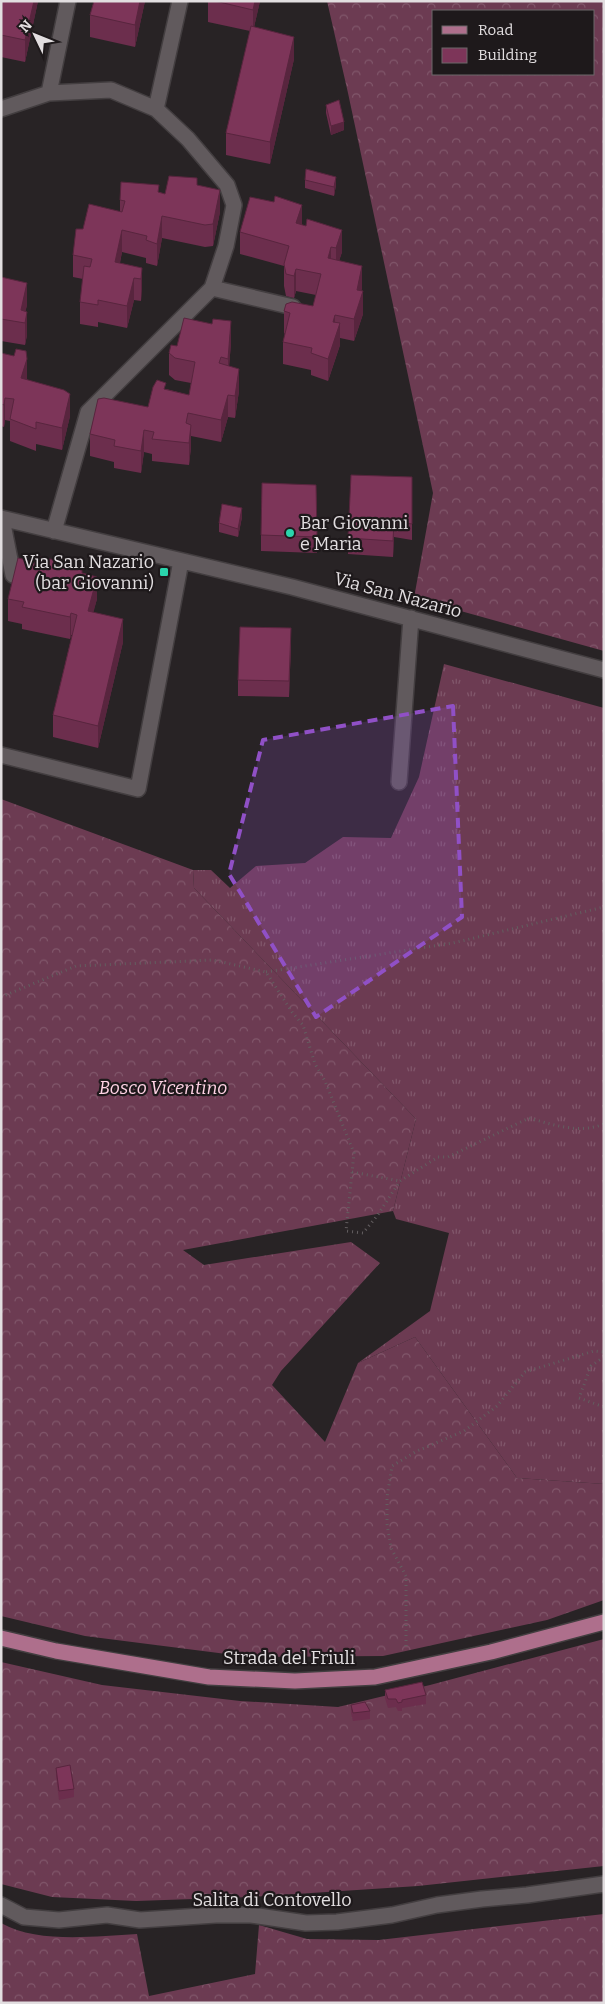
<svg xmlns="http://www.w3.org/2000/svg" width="605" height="2004" font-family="Bitter,serif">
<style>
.grass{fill:url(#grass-tufts)}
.forest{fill:url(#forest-crowns);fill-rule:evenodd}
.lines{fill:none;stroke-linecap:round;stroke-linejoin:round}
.minor-casing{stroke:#433e40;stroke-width:18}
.major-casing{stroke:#433e40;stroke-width:18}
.path{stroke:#635e60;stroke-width:3;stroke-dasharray:1 4;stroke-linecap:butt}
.minor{stroke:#615a5d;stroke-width:15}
.major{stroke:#ae6f8c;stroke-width:15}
.wall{fill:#6c2e4d}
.shaded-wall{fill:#58253e}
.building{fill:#7d3559;stroke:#58253e}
.marked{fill:#9050c6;fill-opacity:0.2;stroke:#9050c6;stroke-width:4;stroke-dasharray:10 6;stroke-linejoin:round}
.poi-dot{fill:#2ad5ac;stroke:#1e191b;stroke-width:2}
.labels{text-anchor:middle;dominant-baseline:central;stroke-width:4.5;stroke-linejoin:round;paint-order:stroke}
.poi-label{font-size:18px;fill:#e2dee0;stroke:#1e191b;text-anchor:start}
.street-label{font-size:18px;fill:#e2dee0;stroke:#1e191b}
.park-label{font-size:18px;font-style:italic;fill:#ffd3e5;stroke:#1e191b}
</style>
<defs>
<pattern id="grass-tufts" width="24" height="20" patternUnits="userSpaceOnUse" patternTransform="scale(1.25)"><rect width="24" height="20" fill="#6c3b52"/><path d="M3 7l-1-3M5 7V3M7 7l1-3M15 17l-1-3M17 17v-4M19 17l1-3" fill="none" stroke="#81576b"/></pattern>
<pattern id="forest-crowns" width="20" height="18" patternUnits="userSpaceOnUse" patternTransform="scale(1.25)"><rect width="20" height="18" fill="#6c3b52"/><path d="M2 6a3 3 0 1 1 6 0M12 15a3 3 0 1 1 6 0" fill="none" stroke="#81576b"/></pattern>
</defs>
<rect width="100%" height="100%" fill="#282325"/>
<path class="grass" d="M444,664L604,708V1484L517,1478L415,1337L358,1363L430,1311L449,1233L396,1219L393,1211L416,1119L194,888L193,870H211L230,888L256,866L305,863L343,837L391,838L419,777Z"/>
<path class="forest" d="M327,1H604V651L414,598L433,493L348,93ZM434,11H594V74H434Z
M1,799L193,870L194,888L416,1119L393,1211L183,1250L204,1265L351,1242L380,1263L281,1371L272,1385L325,1442L358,1363L415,1337L517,1478L604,1484V1600L547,1620L383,1656L250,1657L85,1636L1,1616Z
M604,1639V1866L418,1886L251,1897L136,1901L52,1897L1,1884V1662L102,1685L240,1701L338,1707L430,1685Z
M604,1914V2003H1V1923C38,1944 95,1936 137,1934L149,1996L255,1974L259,1925L307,1939L379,1940Z"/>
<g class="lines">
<g class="minor-casing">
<path id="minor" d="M49,93L68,1
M1,109L49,93L111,90L156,109L188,139L227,185L234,205L226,246L212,288L88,412L54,531
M156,109L180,1
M212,288L293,307
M1,518L292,587L604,670
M2,519L13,575
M1,755L138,789L181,561
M399,782L411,618
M1,1905L24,1917L59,1920L107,1915L140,1920L216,1915H251L306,1923L337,1922L392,1915L437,1905L482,1899L527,1895L604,1884"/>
</g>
<g class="major-casing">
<path id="major" d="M1,1638L56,1651L209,1677L295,1681L375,1677L491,1652L604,1622"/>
</g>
<path class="path" d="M266,972L453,943L604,907
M1,997L76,966L213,960L266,972L292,1012L303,1025L315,1064L325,1081L354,1153L346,1231L363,1233L377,1216L400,1181L438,1157H448L529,1118C554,1125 579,1134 604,1124
M352,1172L400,1181
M604,1357L591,1366L579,1398L604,1407
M406,1646V1576L391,1548L387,1524V1497L392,1466L417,1451L464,1431L497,1406L525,1372L594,1351L604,1352"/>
<use href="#minor" class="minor"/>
<use href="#major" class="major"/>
</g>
<path class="wall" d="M1,1H38L25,62L1,57Z
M94,1H145L135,47L90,37V15Z
M208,1H260L254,27L294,59L270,164L226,155V133L250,31L208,22Z
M326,105L344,130L331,135L326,113Z
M305,180L336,185L334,196L305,188Z
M197,185L220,212L213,246L205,247L162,238L157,266L146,263V258L122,252L120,263L142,268L141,301L134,300L127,328L98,322V327L80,324V302L83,279L73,277V255L83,229L120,212V200L159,192L165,194Z
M302,225L342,252L339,261L362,288L361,291L363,314L354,341L340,338V345L328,381L311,375V370L283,364V342L285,334L284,333V311L313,306L316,295L296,291L294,298L286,296L284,286V266L240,254V232Z
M1,277L27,305L25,312L27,335L25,345L1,341Z
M231,343L229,366L239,391L235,418L228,417L221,442L191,436V447L189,465L152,461V454L144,452L141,473L114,468V462L90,456V434L148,407L166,389L189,395L191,383L175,380L169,375V353L177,346Z
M1,353L27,380L70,416L62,450L36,444V451L10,441V421L5,420L4,427L1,426Z
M412,477V540L394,537L393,557L348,554V538Z
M316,485L317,553L261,551V535Z
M242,517L238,537L219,532V523Z
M35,562L82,573L97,599L93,612L123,642L98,748L53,737V715L72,635H71L70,639L22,629V624L8,621V599Z
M291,644L289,697L238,696V680Z
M385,1690L426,1695V1704L402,1708V1711H398L396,1707L388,1708L385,1698Z
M351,1705L370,1711V1719L353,1721L351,1713Z
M56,1768L74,1789V1797L59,1800L56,1776Z"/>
<path class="shaded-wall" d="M34,1H38L25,62V40Z
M140,1H145L135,47V25Z
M255,1H260L253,32V10Z
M294,37V59L270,164V142Z
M344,122V130L331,135V126Z
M336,177V185L334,196V187Z
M220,190V212L213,246V224Z
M302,205V227L296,223Z
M162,216V238L157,266V244Z
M122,230V252L115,284V262Z
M342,230V252L336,270V248Z
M331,247V269L328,258Z
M362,266V288L358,307L363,291V314L354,341V319L357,290Z
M142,268V290L141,301V279Z
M296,269V291L294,298V276Z
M134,278V300L127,328V306Z
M27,283V305L23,323L21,310Z
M27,312V335L25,345V323Z
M335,315V338L340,323V345L328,381V359L333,322Z
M231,321V343L228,381V359Z
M27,359V381L21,378Z
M239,369V391L235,418V396Z
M70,394V416L62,450V428Z
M228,395V417L221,442V420Z
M5,398V420L4,427V405Z
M191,425V447L189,465V443Z
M144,430V452L141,473V451Z
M242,508V517L238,537V529Z
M394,521V537L393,557V541Z
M97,577V599L88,633V611Z
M71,613V635L70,639V617Z
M123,619V642L98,748V726Z
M291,628V644L289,697V681Z"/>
<path class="building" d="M1,1H34L25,40L1,35Z
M94,1H140L135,25L90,15Z
M215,1H255L253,10Z
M251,26L294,37L270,142L226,133Z
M339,100L344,122L331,126L326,105Z
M306,169L336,177L334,187L305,180Z
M169,176L197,178V185L220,190L213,224L205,225L162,216L157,244L146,240L147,236L122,230L115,262L142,268L141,279L134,278L127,306L98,300V305L80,302L84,266L90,267L92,259L73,255L76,229H83L89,204L122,212L125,201L120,200L121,182L159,185L158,192L165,194Z
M275,196L302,205L296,223L306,226L307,219L342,230L336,248L331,247L328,258L362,266L357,290L363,291L354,319L335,315L333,322L340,323L328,359L311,353L312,348L283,342L290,313L284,311L286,304L292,302L313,306L321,274L296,269L294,276L286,274L284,264L289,246L240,232L250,197L274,202Z
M1,277L27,283L21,310L27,312L25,323L1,319Z
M184,318L212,324L213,319L231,321L228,359L221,357L219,363L239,369L235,396L228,395L221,420L188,413L186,423L191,425L189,443L152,439L154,432L144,430L141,451L114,446L115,440L90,434L98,399L104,398L148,407L153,387L157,380L166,383L164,389L189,395L195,362L175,358L169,353L171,345L177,346Z
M16,349L26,351L27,359L21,378L64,390L70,394L62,428L36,422V429L10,419L14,399L5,398L4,405L1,404V353L14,356Z
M351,475L412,477V524L394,521L393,541L348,538Z
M262,483L316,485L317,537L261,535Z
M222,504L242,508L238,529L219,523Z
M36,556L82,566V573L97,577L88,611L123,619L98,726L53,715L77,615L71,613L70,617L22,607L24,602L8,599L18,558L35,562Z
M240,627L291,628L289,681L238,680Z
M422,1682L426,1695L402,1700V1702L398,1703L396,1699H388L385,1690Z
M365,1702L370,1711L353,1713L351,1705Z
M70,1765L74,1789L59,1791L56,1768Z"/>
<path class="marked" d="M453,706L462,917L316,1017L229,874L263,740Z"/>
<g class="poi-dot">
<circle cx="290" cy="533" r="5"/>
<rect x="159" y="567" width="10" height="10" rx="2.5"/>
</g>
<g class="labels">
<g class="poi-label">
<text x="300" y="523">Bar Giovanni<tspan x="300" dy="21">e Maria</tspan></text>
<text x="154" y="562" text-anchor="end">Via San Nazario<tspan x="154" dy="21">(bar Giovanni)</tspan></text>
</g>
<g class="street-label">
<text transform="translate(398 595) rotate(15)">Via San Nazario</text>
<text x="289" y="1658">Strada del Friuli</text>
<text x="272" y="1900">Salita di Contovello</text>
</g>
<g class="park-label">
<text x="163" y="1088">Bosco Vicentino</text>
</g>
</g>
<rect width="605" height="2004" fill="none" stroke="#e2dee0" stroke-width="5"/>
<rect x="432" y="10" width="162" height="65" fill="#1e191b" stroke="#6c686a"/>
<rect x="442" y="26" width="25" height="8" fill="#ae6f8c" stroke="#6c686a"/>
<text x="478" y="35" font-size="15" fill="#e2dee0">Road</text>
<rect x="442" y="48" width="25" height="15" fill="#7d3559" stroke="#6c686a"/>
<text x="478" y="60" font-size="15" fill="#e2dee0">Building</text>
<g transform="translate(35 35) rotate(313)" stroke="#1e191b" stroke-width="4" paint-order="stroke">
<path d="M0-4L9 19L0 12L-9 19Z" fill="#e2dee0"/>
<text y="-8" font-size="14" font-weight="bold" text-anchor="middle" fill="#e2dee0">N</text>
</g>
</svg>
